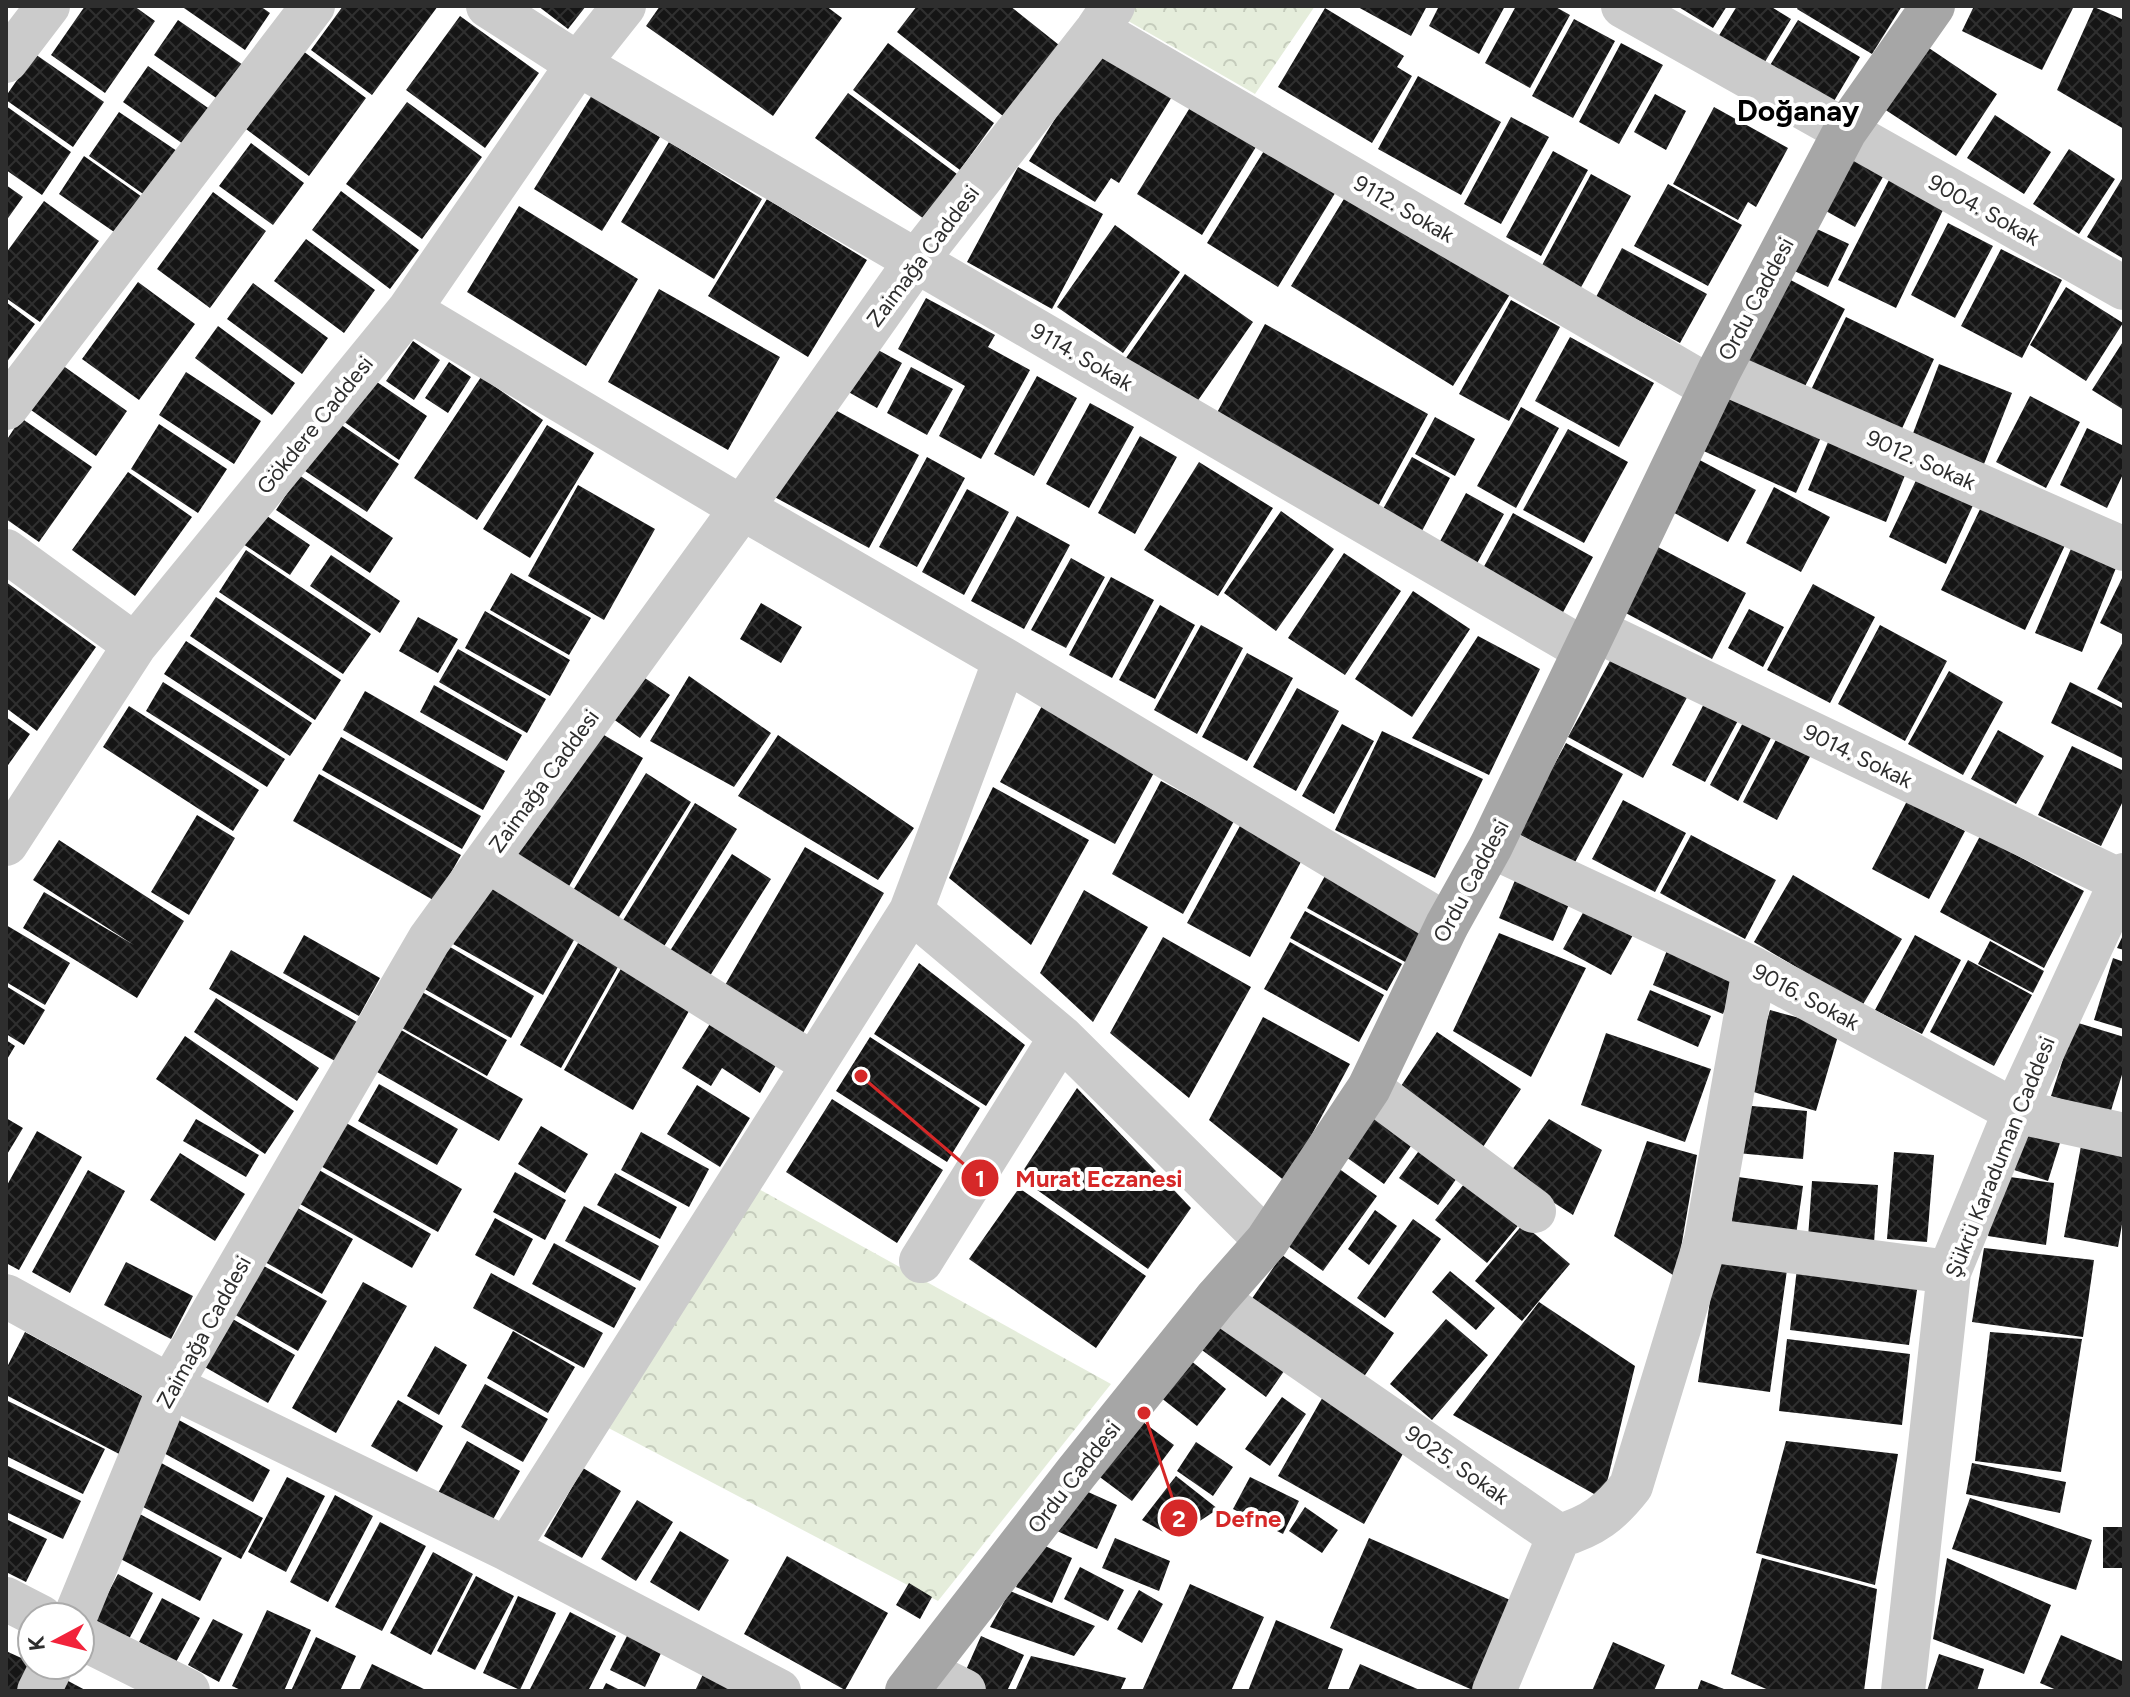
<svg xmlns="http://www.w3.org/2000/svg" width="2130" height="1697" font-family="Figtree,sans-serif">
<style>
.park{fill:url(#park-crowns)}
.building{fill:url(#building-cross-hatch)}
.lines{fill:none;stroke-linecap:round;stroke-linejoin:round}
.minor{stroke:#cbcbcb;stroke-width:44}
.major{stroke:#a6a6a6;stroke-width:44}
.labels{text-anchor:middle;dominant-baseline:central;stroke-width:8;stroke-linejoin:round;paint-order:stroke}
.street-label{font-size:22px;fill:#2e2e2e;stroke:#fff}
.district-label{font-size:30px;font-weight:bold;fill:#000;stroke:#fff}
.leader{fill:none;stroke:#d62828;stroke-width:3}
.callout-dot{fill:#d62828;stroke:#fff;stroke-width:3}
.mark-label{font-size:24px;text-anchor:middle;font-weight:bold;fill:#fff}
.callout-label{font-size:24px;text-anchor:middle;font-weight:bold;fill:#d62828;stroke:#fff;stroke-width:8;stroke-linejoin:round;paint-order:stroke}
</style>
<defs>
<pattern id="park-crowns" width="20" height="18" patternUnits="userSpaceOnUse" patternTransform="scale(2)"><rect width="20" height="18" fill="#e5eddb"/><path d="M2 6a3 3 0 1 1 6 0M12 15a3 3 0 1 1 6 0" fill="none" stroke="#c5ccbc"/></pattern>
<pattern id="building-cross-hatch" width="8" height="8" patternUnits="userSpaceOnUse" patternTransform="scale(2)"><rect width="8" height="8" fill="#151515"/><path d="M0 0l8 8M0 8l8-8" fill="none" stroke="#2f2f2f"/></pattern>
</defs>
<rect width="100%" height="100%" fill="#fff"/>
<path class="park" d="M1132,6H1315L1255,94L1123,18Z
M757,1188L1111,1384L938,1601L599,1423Z"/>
<path class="building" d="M85,6H134L155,21L105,93L51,55Z
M181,6H260L270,13L245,50Z
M343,6H438L372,95L311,50Z
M538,6H586L568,29Z
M660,6H826L842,18L773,116L646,26Z
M917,6H1010L1059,45L1003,116L897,32Z
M1356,6H1427L1411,36Z
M1439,6H1505L1479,54L1429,26Z
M1516,6H1554L1570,15L1530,88L1485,63Z
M1677,6H1727L1713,28Z
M1737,6H1770L1791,19L1760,70L1715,42Z
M1799,6H1902L1872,54L1797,9Z
M1974,6H2074L2042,70L1962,31Z
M2094,7L2124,20V129L2057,90Z
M1325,8L1404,56L1397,67L1412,76L1372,143L1278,87Z
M460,16L539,73L485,148L406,90Z
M1574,19L1615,41L1573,118L1532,96Z
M178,20L246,67L222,102L154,55Z
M1798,20L1860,57L1827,113L1764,75Z
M888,43L994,123L960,170L853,90Z
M1621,43L1663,65L1619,144L1579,122Z
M1923,44L1997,94L1956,156L1881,107Z
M1098,49L1173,95L1119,183L1111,178L1095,202L1029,161Z
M303,51L366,98L309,176L246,129Z
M35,54L104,102L73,147L6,100V96Z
M148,66L211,110L186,146L123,102Z
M1418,76L1501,122L1461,195L1378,149Z
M848,93L957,174L924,219L815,138Z
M1655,94L1686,111L1666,150L1634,132Z
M592,95L660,137L602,231L534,189Z
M1194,101L1259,142L1202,235L1137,194Z
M407,102L482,157L422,239L346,184Z
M6,106L71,152L42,195L6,170Z
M1714,107L1788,148L1756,207L1748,202L1738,220L1673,184Z
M119,112L177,151L146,196L89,156Z
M1995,115L2051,152L2024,194L1967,158Z
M1511,117L1549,137L1501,224L1464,204Z
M669,142L762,199L714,279L621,222Z
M251,143L304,183L273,225L219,186Z
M1267,146L1337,190L1278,287L1207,243Z
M2069,149L2115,179L2079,234L2033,204Z
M1553,151L1588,170L1541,256L1506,237Z
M1841,151L1884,175L1855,227L1813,204Z
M84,156L145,199L120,236L59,194Z
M1018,167L1103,214L1052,309L967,262Z
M1591,174L1631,196L1579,291L1540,269Z
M1890,178L1943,210L1896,308L1838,280Z
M2122,179L2124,181V259L2087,237Z
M1668,184L1742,225L1708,286L1634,246Z
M6,185L23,197L6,221Z
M1350,189L1512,291L1453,386L1291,286Z
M341,191L419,250L390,289L312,230Z
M213,192L266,231L210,308L157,269Z
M767,199L867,260L808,357L708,296Z
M44,201L99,241L40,322L6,298V253Z
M519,206L638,279L586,366L467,292Z
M1804,223L1849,244L1828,287L1784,266Z
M1948,223L1993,246L1955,318L1911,295Z
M1115,225L1180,272L1123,353L1057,307Z
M306,239L375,290L344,333L274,281Z
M1622,248L1707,294L1680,343L1596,297Z
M2001,249L2062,280L2022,358L1961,326Z
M1185,274L1253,322L1194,406L1126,358Z
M1785,277L1845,309L1801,394L1741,362Z
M138,282L195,324L139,400L82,359Z
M253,283L328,338L302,374L227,319Z
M2066,287L2123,323L2086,381L2030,345Z
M659,289L780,357L728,450L608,382Z
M926,298L995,335L988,347L1030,370L981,459L939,436L965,386L898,349Z
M1511,300L1560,327L1509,421L1459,394Z
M6,302L35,324L6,363Z
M1846,317L1934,359L1899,435L1810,392Z
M1265,324L1428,414L1376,510L1213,420Z
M218,326L295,383L272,415L195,358Z
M1570,337L1654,383L1619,447L1535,401Z
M2124,340V410L2092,390Z
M413,341L440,360L414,400L386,381Z
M867,344L902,363L877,408L843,389Z
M449,362L471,377L448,413L425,398Z
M1939,364L2012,393L1984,464L1912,436Z
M62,365L127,411L96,456L31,410Z
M911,367L953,389L927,435L887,413Z
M186,372L261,421L234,464L159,415Z
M1037,376L1077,398L1034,476L994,454Z
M481,377L543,420L477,520L414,478Z
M371,378L427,416L399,460L343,421Z
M1722,390L1822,435L1796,493L1697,448Z
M2030,396L2080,422L2046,488L1996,462Z
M1090,403L1134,427L1089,508L1046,484Z
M1521,407L1559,428L1516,508L1477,486Z
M837,411L919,455L869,548L769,494Z
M1435,417L1475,439L1455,476L1415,454Z
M21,418L92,467L39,542L6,519V441Z
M334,420L399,464L367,512L302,469Z
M159,424L227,469L198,513L131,469Z
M547,425L594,453L530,558L483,529Z
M2087,428L2124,446V472L2107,508L2060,485Z
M1568,429L1628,462L1584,543L1523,510Z
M1831,435L1908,468L1886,522L1808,490Z
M1140,436L1177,457L1135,534L1098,513Z
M927,457L965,478L917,567L879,547Z
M1412,457L1450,478L1422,531L1383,509Z
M1694,457L1756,490L1728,542L1667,509Z
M1199,462L1273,508L1218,596L1144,550Z
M128,472L192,517L135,596L72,550Z
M1920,472L1976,499L1946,564L1889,537Z
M299,475L393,538L370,573L276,510Z
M578,485L655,529L604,620L528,576Z
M1774,487L1830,517L1801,572L1746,543Z
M967,489L1009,512L964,595L922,572Z
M1466,493L1504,514L1475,567L1437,547Z
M1984,501L2067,541L2025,630L1941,590Z
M1281,511L1334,549L1276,631L1224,593Z
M1513,513L1593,557L1561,616L1481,572Z
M264,514L310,545L290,575L243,544Z
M1017,516L1070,545L1024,629L971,601Z
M2073,544L2118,563L2082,652L2035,633Z
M1656,546L1746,593L1712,659L1622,611Z
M246,550L371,634L343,674L219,592Z
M1344,553L1401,591L1345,675L1288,638Z
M331,555L400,601L380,633L310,586Z
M1071,558L1105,577L1066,648L1031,630Z
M511,573L591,618L569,655L490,610Z
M2124,574V635L2100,623Z
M1111,577L1154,600L1112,678L1069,655Z
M6,582L96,647L37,731L6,708Z
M1813,584L1875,617L1830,703L1767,670Z
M1413,591L1470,629L1412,717L1355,679Z
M216,597L341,680L315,720L190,636Z
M761,603L802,627L781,663L740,639Z
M1160,605L1195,625L1155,699L1119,680Z
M1749,609L1784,627L1763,667L1728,648Z
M485,611L570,660L550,696L465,648Z
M418,617L458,639L438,673L399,651Z
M1201,625L1243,648L1197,734L1154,710Z
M1880,625L1947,661L1905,741L1838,704Z
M1478,636L1540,669L1489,775L1412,738Z
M2124,640V704L2097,689Z
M186,641L312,723L290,756L164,674Z
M458,649L546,699L527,733L439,682Z
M1616,650L1690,692L1643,778L1568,737Z
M1247,653L1293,678L1247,761L1202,737Z
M1949,671L2003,702L1963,775L1908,744Z
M639,674L670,695L640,738L609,716Z
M689,676L771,733L734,787L650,741Z
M163,682L285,759L267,787L146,711Z
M2070,682L2124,709V759L2051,723Z
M434,685L522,735L507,761L420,712Z
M1297,688L1339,711L1296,791L1253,767Z
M365,691L505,771L483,810L343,730Z
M1707,698L1741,715L1705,782L1672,765Z
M129,706L259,790L233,831L103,747Z
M1042,706L1156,769L1115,844L1000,782Z
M6,717L30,734L6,768Z
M1746,717L1774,732L1738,801L1710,785Z
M1342,724L1374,741L1334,814L1302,796Z
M587,725L643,758L564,895L508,862Z
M1998,730L2044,756L2016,804L1971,779Z
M1382,731L1483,779L1435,878L1335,830Z
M1779,734L1813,751L1777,820L1743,802Z
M778,735L914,828L878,880L738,796Z
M341,737L481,816L462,849L322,770Z
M1566,743L1623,774L1574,864L1517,833Z
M2072,746L2124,771V799L2101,846L2038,815Z
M646,773L691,802L617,920L572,892Z
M319,774L461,855L435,901L293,821Z
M1161,781L1234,821L1183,914L1112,874Z
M993,787L1089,840L1031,945L949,878Z
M1623,800L1686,833L1655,892L1592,859Z
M1907,801L1965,831L1929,899L1872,869Z
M695,803L737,829L663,948L622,922Z
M197,815L235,838L189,915L151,892Z
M1241,824L1303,858L1250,957L1187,923Z
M1691,835L1776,880L1745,939L1660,893Z
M1980,836L2084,891L2044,968L1940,912Z
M59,840L184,921L137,998L23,928L44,892L134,945L33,880Z
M805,847L884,893L796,1045L717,999Z
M732,854L771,879L708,979L668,954Z
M1330,867L1429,922L1407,963L1307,908Z
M1793,875L1902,939L1862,1006L1754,942Z
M1516,878L1570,902L1553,941L1499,918Z
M489,879L579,931L543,995L453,944Z
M1084,890L1148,927L1093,1022L1040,973Z
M1585,909L1633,935L1611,975L1563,949Z
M1305,911L1402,964L1387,991L1290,938Z
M6,925L70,963L45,1005L6,982Z
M1499,933L1586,968L1531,1077L1453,1031Z
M2124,933V950L2117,948Z
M304,935L380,978L359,1016L283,973Z
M1915,935L1961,960L1922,1034L1875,1010Z
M1163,937L1251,987L1189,1098L1110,1033Z
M1990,941L2044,971L2033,993L1978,964Z
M1290,942L1384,995L1359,1042L1264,989Z
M578,943L619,965L561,1068L520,1045Z
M1670,943L1740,973L1723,1014L1653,985Z
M445,944L534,996L511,1038L421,987Z
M231,950L357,1022L335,1061L209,989Z
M2113,958L2124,962V1029L2094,1020Z
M1968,960L2032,995L1994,1066L1930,1032Z
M919,963L1025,1045L986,1106L874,1034Z
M623,965L693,1004L633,1110L564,1070Z
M6,986L45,1010L24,1045L6,1034Z
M1650,990L1711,1016L1698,1047L1637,1020Z
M422,992L507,1040L487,1076L402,1028Z
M216,998L319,1068L297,1101L194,1032Z
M1770,1010L1840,1029L1816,1111L1747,1090Z
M1263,1017L1350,1064L1286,1182L1209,1120Z
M713,1019L779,1060L760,1093L722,1068L711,1086L682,1068Z
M2075,1022L2124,1037V1068L2110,1114L2051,1096Z
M394,1026L523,1099L499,1141L370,1068Z
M1437,1032L1521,1089L1483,1147L1399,1089Z
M1606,1033L1711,1069L1685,1142L1581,1105Z
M185,1036L294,1111L265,1154L156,1079Z
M870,1037L980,1108L947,1162L836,1091Z
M6,1040L15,1046L6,1061Z
M379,1084L458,1129L437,1165L358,1121Z
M697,1085L750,1118L720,1167L667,1134Z
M1077,1088L1191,1208L1148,1269L1019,1177Z
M832,1099L943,1170L897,1243L786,1172Z
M1741,1105L1807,1111L1803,1159L1737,1153Z
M1377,1111L1416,1139L1384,1184L1346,1157Z
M334,1116L462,1189L438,1232L310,1160Z
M2020,1116L2064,1130L2048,1181L2005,1167Z
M6,1118L23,1128L6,1156Z
M196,1119L259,1155L246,1177L183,1141Z
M1549,1119L1602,1150L1573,1215L1509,1174Z
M541,1126L588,1154L565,1193L518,1164Z
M37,1131L82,1157L19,1270L6,1263V1187Z
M641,1132L709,1169L689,1207L621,1170Z
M1647,1141L1697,1155L1676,1277L1614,1236Z
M2081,1146L2124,1154V1213L2118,1247L2064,1237Z
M1421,1148L1459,1175L1438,1205L1399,1178Z
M1894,1152L1934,1155L1927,1242L1887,1239Z
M180,1153L245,1194L215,1241L150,1200Z
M312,1166L431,1234L412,1268L293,1200Z
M1338,1168L1377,1196L1323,1271L1284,1243Z
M88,1170L125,1191L70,1293L32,1272Z
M515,1172L566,1200L545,1240L493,1212Z
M615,1173L677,1207L660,1239L597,1205Z
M1995,1175L2054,1183L2046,1245L1988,1236Z
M1738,1177L1803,1186L1795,1242L1730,1233Z
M1469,1178L1521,1222L1487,1263L1435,1220Z
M1812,1181L1878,1185L1874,1243L1808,1238Z
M1019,1188L1146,1276L1096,1348L969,1259Z
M287,1202L353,1239L322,1294L256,1257Z
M584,1206L659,1246L640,1281L565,1241Z
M1375,1210L1397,1226L1369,1265L1348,1249Z
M495,1218L533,1239L514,1276L475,1255Z
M1413,1219L1441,1239L1385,1318L1357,1298Z
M1523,1224L1570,1264L1522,1321L1475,1281Z
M554,1243L636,1288L614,1328L532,1284Z
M1984,1248L2094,1260L2083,1337L1972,1322Z
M1282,1255L1394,1333L1363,1378L1251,1300Z
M253,1260L327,1301L298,1351L225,1309Z
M1716,1260L1787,1270L1770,1392L1698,1382Z
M126,1262L193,1296L171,1339L104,1305Z
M1797,1268L1918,1283L1909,1345L1790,1330Z
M1450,1271L1495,1308L1476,1330L1432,1292Z
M491,1273L603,1333L584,1368L473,1308Z
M363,1282L407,1306L336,1433L292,1408Z
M1539,1302L1635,1366L1603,1499L1453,1415Z
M1218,1313L1289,1364L1266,1397L1195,1345Z
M224,1314L295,1355L268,1403L196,1362Z
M1446,1319L1488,1355L1432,1420L1390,1384Z
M513,1331L575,1367L548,1413L487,1378Z
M25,1332L150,1400L123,1456L6,1395V1369Z
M1990,1332L2082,1339L2061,1472L1975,1461Z
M1787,1339L1910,1354L1902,1425L1779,1411Z
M435,1346L467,1365L439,1415L407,1396Z
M1190,1360L1226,1389L1197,1426L1160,1397Z
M485,1384L548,1419L523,1462L461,1427Z
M1325,1393L1410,1441L1364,1524L1278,1476Z
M1282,1397L1306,1414L1270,1466L1245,1449Z
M6,1400L105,1449L83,1494L6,1456Z
M398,1400L443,1426L417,1472L371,1446Z
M1135,1416L1174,1445L1132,1501L1093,1472Z
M177,1419L270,1470L253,1502L160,1451Z
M467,1441L520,1471L491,1523L438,1493Z
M1786,1441L1898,1454L1875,1585L1756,1553Z
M1196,1442L1233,1467L1213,1496L1177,1471Z
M152,1458L263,1518L241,1559L130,1500Z
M1972,1463L2066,1482L2060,1513L1966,1494Z
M6,1465L81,1501L63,1539L6,1512Z
M583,1468L621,1491L582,1558L544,1536Z
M1176,1476L1218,1509L1174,1538L1142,1520Z
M287,1477L325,1496L286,1572L248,1552Z
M1250,1477L1299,1501L1283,1534L1233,1509Z
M1077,1487L1117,1505L1097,1549L1057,1531Z
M335,1495L373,1516L328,1602L290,1582Z
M1970,1498L2092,1540L2076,1590L1952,1549Z
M637,1500L673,1522L636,1581L601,1559Z
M1305,1507L1338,1530L1322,1553L1289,1531Z
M136,1512L222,1558L200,1601L113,1555Z
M6,1519L47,1539L26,1582L6,1572Z
M380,1522L426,1546L382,1631L335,1607Z
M2103,1527H2124V1568H2103Z
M680,1531L729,1560L699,1611L650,1582Z
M1115,1538L1170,1561L1159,1591L1102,1568Z
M1369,1538L1517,1603L1475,1691L1330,1628Z
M1036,1542L1072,1558L1052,1603L1016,1587Z
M433,1552L473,1574L431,1655L390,1633Z
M787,1556L888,1613L845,1690L744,1634Z
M1762,1558L1877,1589L1864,1691H1771L1731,1674Z
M1947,1558L2051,1605L2024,1674L1933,1639Z
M1080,1567L1124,1590L1108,1621L1064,1599Z
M118,1574L153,1593L129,1639L94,1620Z
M476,1576L514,1596L475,1670L437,1651Z
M909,1583L932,1597L920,1619L896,1605Z
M1190,1584L1264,1617L1231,1691H1142Z
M1139,1590L1163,1604L1142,1643L1117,1629Z
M1010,1591L1095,1626L1074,1656L990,1627Z
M518,1596L556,1613L520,1690L483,1673Z
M162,1598L200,1618L176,1662L139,1642Z
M267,1610L311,1630L284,1691H243L232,1686Z
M570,1612L616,1636L588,1691H529Z
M213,1619L243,1634L219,1682L188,1665Z
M1276,1620L1343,1649L1327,1691H1248Z
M628,1634L662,1651L645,1687L610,1670Z
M2061,1635L2124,1662V1684L2121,1691H2059L2040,1683Z
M981,1636L1024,1655L1007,1691H989L962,1679Z
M316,1637L356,1656L340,1691H291Z
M1613,1642L1665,1665L1654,1691H1592Z
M6,1651L30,1662L17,1691H6Z
M1939,1654L1984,1669L1977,1691H1927Z
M1031,1656L1126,1678L1120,1691H1015Z
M372,1664L428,1691H359Z
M1360,1664L1422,1691H1348Z
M706,1668L752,1691H695Z
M55,1674L87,1691H46Z
M1701,1680L1729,1691H1697Z
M606,1683L622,1691H602Z"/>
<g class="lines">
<path class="minor" d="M488,6L578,64L1585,650
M1623,6L2124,288
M1097,30L1711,388
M6,61L48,6
M409,310L742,508L1005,660L1447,925
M1719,371L2124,549
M6,408L313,6
M6,551L135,645
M1595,630L2121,881
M6,844L135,645L409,310L578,64L624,6
M1491,846L1754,969L2015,1111L2124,1135
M487,860L813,1064
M911,911L1061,1037L1267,1241
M1754,969L1706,1240L1949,1272
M1369,1088L1534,1211
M921,1261L1061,1037
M6,1296L170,1386L507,1549L779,1691
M1216,1299L1559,1536L1494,1691
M1559,1536C1593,1526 1610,1513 1631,1486L1706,1240
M507,1549L911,911L1005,660
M6,1599L41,1617
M75,1617L170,1386L429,940L742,508L916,261L1097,30L1113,6
M80,1637L188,1691
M924,1671L964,1691
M39,1691L52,1665
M1903,1691L1949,1272L2015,1111L2124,875"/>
<path class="major" d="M907,1691L1076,1473L1216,1299L1267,1241L1369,1088L1447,925L1491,846L1719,371L1845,131L1933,6"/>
</g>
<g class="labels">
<g class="street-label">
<text transform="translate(1404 209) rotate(30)">9112. Sokak</text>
<text transform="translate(1984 210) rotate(29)">9004. Sokak</text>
<text transform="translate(923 256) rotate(-53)">Zaimağa Caddesi</text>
<text transform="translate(1756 299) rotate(-62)">Ordu Caddesi</text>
<text transform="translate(1082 357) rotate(30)">9114. Sokak</text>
<text transform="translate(315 425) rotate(-51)">Gökdere Caddesi</text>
<text transform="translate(1921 460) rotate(24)">9012. Sokak</text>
<text transform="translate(1858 756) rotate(26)">9014. Sokak</text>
<text transform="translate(544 781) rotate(-54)">Zaimağa Caddesi</text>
<text transform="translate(1471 881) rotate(-62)">Ordu Caddesi</text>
<text transform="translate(1806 997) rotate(28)">9016. Sokak</text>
<text transform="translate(2000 1157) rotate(-68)">Şükrü Karaduman Caddesi</text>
<text transform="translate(204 1332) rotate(-61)">Zaimağa Caddesi</text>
<text transform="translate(1457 1465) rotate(35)">9025. Sokak</text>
<text transform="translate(1074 1477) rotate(-52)">Ordu Caddesi</text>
</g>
<g class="district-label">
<text x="1798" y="110">Doğanay</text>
</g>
</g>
<path class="leader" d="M861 1076L980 1178M1144 1413L1179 1518"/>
<g class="callout-dot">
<circle cx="861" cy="1076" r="8"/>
<circle cx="1144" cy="1413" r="8"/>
<circle cx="980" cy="1178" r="20"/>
<circle cx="1179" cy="1518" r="20"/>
</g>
<g class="mark-label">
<text x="980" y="1187">1</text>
<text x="1179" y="1527">2</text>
</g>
<g class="callout-label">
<text x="1099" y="1187">Murat Eczanesi</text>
<text x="1248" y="1527">Defne</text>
</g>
<rect width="2130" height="1697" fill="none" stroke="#2e2e2e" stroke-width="16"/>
<g transform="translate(56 1641) rotate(263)"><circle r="38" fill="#ffffff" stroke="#ababab" stroke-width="2"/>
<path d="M0-6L14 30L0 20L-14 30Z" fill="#f2233b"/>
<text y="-12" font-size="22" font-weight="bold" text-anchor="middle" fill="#2e2e2e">K</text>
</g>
</svg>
